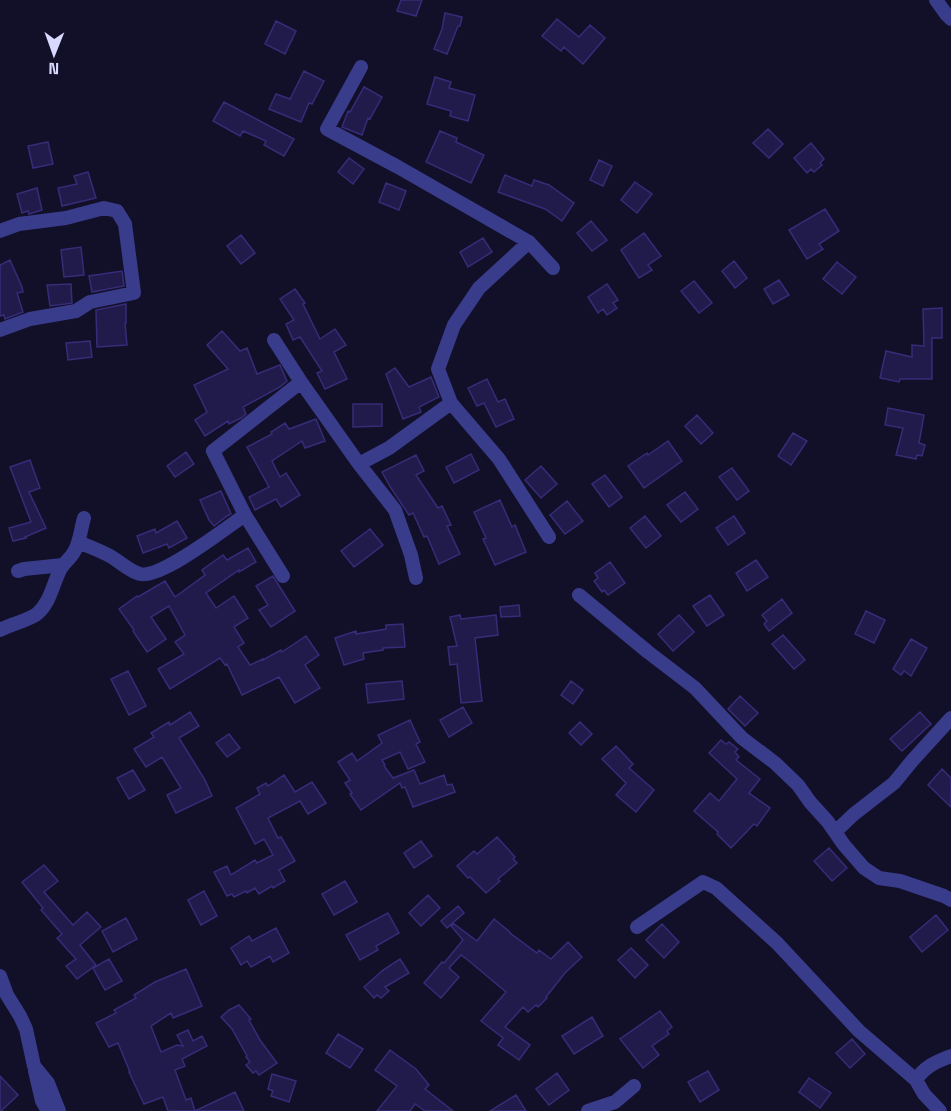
<svg xmlns="http://www.w3.org/2000/svg" width="951" height="1111" font-family="'Space Grotesk',sans-serif">
<style>
.building{fill:#211b4b;stroke:#362c78;stroke-width:1.5}
.lines{fill:none;stroke-linecap:round;stroke-linejoin:round}
.minor{stroke:#393c8a;stroke-width:14}
</style>
<rect width="100%" height="100%" fill="#120f29"/>
<path class="building" d="M401,0H422L416,16L397,11Z
M445,13L462,17L460,26H458L447,54L434,49L442,29Z
M557,19L579,37L590,25L605,38L583,64L564,47L561,51L542,36Z
M276,21L296,31L285,54L265,44Z
M304,71L324,81L312,104L309,103L301,122L269,109L276,94L290,99Z
M435,77L451,82L449,88L475,95L468,121L450,116L451,111L427,104Z
M364,87L382,97L370,119L368,118L362,135L342,127L348,111L350,112Z
M224,102L294,139L284,156L264,145L266,141L243,131L240,136L213,121Z
M768,129L783,144L769,158L753,143Z
M440,131L457,138L456,142L484,155L471,183L426,162Z
M48,142L53,164L33,168L28,146Z
M811,143L824,159L820,163L822,165L814,172L811,169L807,173L794,158Z
M349,158L364,169L353,184L338,172Z
M599,160L612,166L603,186L590,180Z
M88,172L96,198L62,206L58,188L77,184L74,176Z
M505,175L532,186L534,180L549,185L574,203L562,221L545,209L498,192Z
M635,182L652,194L637,213L621,200Z
M386,183L406,191L399,210L379,202Z
M37,188L42,210L29,214L28,211L22,213L17,194Z
M825,209L839,231L819,244L823,249L807,259L789,230Z
M591,221L607,240L592,251L577,233Z
M644,233L661,256L648,265L652,270L639,278L621,250Z
M241,235L255,253L241,264L227,246Z
M483,238L492,252L468,267L460,252Z
M81,247L84,275L64,277L61,250Z
M10,260L22,287L23,292L17,293L23,312L5,319L4,315L0,316V265Z
M734,261L747,278L735,288L722,271Z
M837,262L856,277L842,294L823,279Z
M122,271L124,286L92,292L89,276Z
M779,280L789,295L773,304L764,289Z
M694,281L712,303L699,313L681,291Z
M71,284L72,303L50,306L47,285Z
M607,284L618,300L613,303L617,308L607,315L603,309L598,313L588,297Z
M295,289L305,303L303,304L320,339L335,329L346,345L334,352L347,379L325,389L317,373L322,371L300,337L293,340L286,324L294,320L280,299Z
M126,304V323H125L127,345L97,347L96,310Z
M942,308V338H932V379H900L899,382L880,378L886,351L912,357V345L924,346L923,309Z
M222,331L240,351L247,348L257,374L280,365L287,381L280,387L243,407L246,414L241,418L229,424L228,421L205,436L195,420L207,412L194,385L228,369L207,345Z
M90,341L92,357L68,360L66,343Z
M395,368L409,387L431,377L439,397L419,407L421,412L403,419L386,374Z
M487,379L498,402L505,399L514,419L496,427L484,403L477,406L468,388Z
M353,404H382V426L353,427Z
M888,408L924,415L919,443L925,445L922,456L917,455L916,459L896,455L903,428L885,425Z
M697,415L713,433L701,444L685,426Z
M316,419L325,441L305,448L302,441L272,461L280,477L286,473L300,495L281,507L276,499L255,510L249,497L269,487L247,447L272,434L271,432L285,423L289,429Z
M793,433L807,441L791,465L778,456Z
M668,441L682,461L644,488L628,466L647,453L648,455Z
M186,452L194,464L175,477L167,466Z
M471,454L479,470L454,483L446,467Z
M416,455L424,471L416,475L438,508L442,506L451,525L447,526L460,554L439,564L427,536L424,537L413,513L409,515L391,488L382,472Z
M30,460L40,488L29,492L46,528L25,537L26,538L13,541L9,528L31,522L10,467Z
M541,466L557,484L541,498L525,480Z
M732,468L749,491L737,500L719,477Z
M605,475L622,497L609,507L592,484Z
M221,491L231,514L227,516L214,526L209,520L200,500Z
M685,492L698,509L681,522L667,505Z
M500,500L512,527L515,525L526,552L495,565L483,539L486,538L474,512Z
M567,501L583,521L565,534L550,515Z
M645,516L661,536L646,548L630,528Z
M734,516L745,533L728,545L716,528Z
M177,521L187,538L169,548L167,544L143,553L137,536L155,529L156,533Z
M370,529L383,545L354,567L341,551Z
M248,548L256,562L239,572V570L206,593L216,608L234,596L248,618L234,627L244,643L238,647L250,665L263,659V660L281,650L282,652L306,636L319,655L305,665L320,688L295,703L279,677L242,695L227,664L225,665L220,658L170,689L158,669L184,654L175,642L185,635L169,606L151,617L166,639L147,652L133,631L134,630L119,609L137,596L138,597L165,581L175,597L205,575L202,570L223,555L227,560Z
M756,560L768,577L747,591L736,573Z
M610,562L625,583L608,595L604,590L602,592L594,581L598,578L595,573Z
M273,576L295,611L271,627L259,610L268,605L256,586Z
M710,595L724,615L707,626L693,606Z
M782,599L792,613L769,631L764,624L767,621L762,615Z
M519,605L520,616L501,617L500,607Z
M866,611L885,620L874,643L855,634Z
M460,615L461,619L496,615L498,635L475,638L482,701L461,703L457,664L450,665L448,647L457,646L450,617Z
M679,615L694,632L673,651L658,634Z
M403,624L405,647L383,648V650L363,653L364,659L344,665L335,638L356,631V634L386,629V625Z
M783,635L805,660L794,669L772,644Z
M911,639L927,648L911,676L904,671L901,675L893,669Z
M128,671L146,706L129,715L111,679Z
M402,681L404,699L368,703L366,684Z
M571,681L583,690L573,704L561,695Z
M740,696L758,713L745,726L728,709Z
M463,707L472,723L449,737L440,720Z
M190,712L199,726L179,738L205,780L212,796L176,813L167,795L181,788L162,757L146,767L134,749L154,737L151,733L169,722L170,725Z
M920,712L931,724L902,751L890,739Z
M410,720L420,742L416,744L425,762L408,769L400,752L382,760L385,765L384,766L393,778L414,770L420,784L444,775L447,785L452,784L455,792L413,807L405,787L402,788L400,783L361,810L350,794L352,793L345,783L350,780L338,762L352,753L357,761L382,743L378,735Z
M580,722L592,734L581,745L569,733Z
M229,734L240,748L227,757L216,743Z
M721,740L726,744L729,742L738,749L735,752L739,757L736,760L760,779L749,793L770,808L757,826L754,824L731,848L717,834L718,832L694,811L710,793L719,801L737,779L709,753Z
M616,746L633,764L629,768L654,790L636,812L616,795L626,783L602,759Z
M942,769L951,778V807L928,785Z
M133,770L145,790L129,799L117,778Z
M284,775L295,792L312,782L326,803L308,814L300,801L268,818L278,838L281,837L295,861L279,870L285,881L273,888L272,886L259,894L255,888L247,893L246,891L234,897L232,894L227,896L214,872L227,866L231,875L255,860L257,863L273,855L264,839L255,844L236,808L260,794L257,788L266,783L268,786Z
M497,837L515,857L513,859L517,863L498,879L500,881L486,893L470,877L468,878L457,866L474,851L477,854Z
M421,841L432,856L414,868L404,853Z
M829,848L847,868L832,881L814,861Z
M44,865L58,881L44,892L73,925L87,912L101,927L80,945L96,965L77,979L66,966L76,959L57,938L62,934L41,910L43,908L22,882Z
M345,881L357,902L334,915L322,894Z
M204,891L217,916L201,925L188,900Z
M428,895L440,908L421,926L409,913Z
M458,906L464,913L447,928L441,921Z
M388,913L399,933L376,946L378,950L360,960L346,935Z
M936,915L948,930L922,952L910,937Z
M126,918L137,939L113,952L102,931Z
M494,919L510,932V933L537,953L539,950L551,959L568,942L582,957L565,973L546,997L547,998L538,1007L536,1005L528,1012L523,1007L505,1027L530,1045L519,1060L498,1045L503,1038L481,1021L506,992L469,961L461,955L449,968L459,977L441,998L424,983L442,962L444,963L463,940L451,926L454,924L477,941Z
M662,924L679,942L664,958L646,940Z
M276,928L289,953L273,962L270,956L251,967L247,961L241,965L231,948L249,936L252,941Z
M631,948L648,965L635,978L618,960Z
M109,959L122,981L105,990L93,968Z
M400,959L409,973L385,987L389,991L381,998L377,995L374,998L364,987L383,970Z
M186,969L202,1006L173,1018L171,1013L151,1026L161,1052L177,1045L183,1046L177,1035L188,1030L193,1041L202,1036L207,1046L182,1059L185,1066L175,1070L186,1100L191,1098L195,1111L235,1092L244,1111H168L163,1097L144,1104L129,1072H130L118,1043L109,1047L96,1023L116,1013L114,1010L136,998L134,995L155,982Z
M239,1005L251,1019L249,1020L260,1040L277,1063L259,1075L256,1071L253,1073L246,1065L250,1062L246,1057L247,1056L232,1029L221,1017L229,1010Z
M660,1011L672,1027L667,1031L669,1034L652,1046L659,1055L643,1068L620,1039Z
M592,1017L603,1036L574,1054L562,1036Z
M338,1034L363,1049L350,1068L326,1053Z
M852,1039L865,1054L850,1068L836,1053Z
M390,1050L416,1069L429,1085L425,1089L453,1111H425L415,1104L410,1111H377L397,1086L375,1070Z
M708,1071L719,1090L700,1102L688,1082Z
M557,1073L569,1090L549,1105L536,1089Z
M272,1074L296,1081L289,1102L271,1096L273,1091L268,1089Z
M0,1076L18,1095L1,1111H0Z
M809,1078L831,1093L820,1108L799,1092Z
M516,1095L526,1111H490Z"/>
<g class="lines">
<path class="minor" d="M936,0L946,14L951,19
M361,67L327,129L398,167L529,242L553,268
M0,231L19,224L66,218L104,208L117,211L125,224L134,293L90,302L76,311L30,319L0,330
M529,242L479,288L454,325L438,369L451,403L499,459L549,537
M274,340L301,382L359,464L395,510L411,555L416,578
M359,464L389,448L451,403
M78,542C88,546 99,550 108,555C120,561 128,571 140,574C161,579 226,528 245,515
M18,571L24,569L63,565
M283,576L245,515L213,451L301,382
M579,595L648,652L695,688L742,738L775,763L798,785L810,802L828,822L844,845L864,868L879,878L900,881L944,896L951,900
M0,630C10,624 31,620 38,613C51,601 53,583 61,568C65,562 72,557 75,550C80,541 81,528 84,518
M835,832L854,814L894,783L912,761L951,718
M637,927L703,882L716,888L777,943L859,1031L916,1080
M0,976L7,995L20,1016L26,1029L34,1066L48,1083L59,1111
M35,1071L42,1101L48,1111
M588,1111L615,1102L634,1086
M940,1111L924,1094L916,1080C924,1067 937,1061 951,1056"/>
</g>
<g transform="translate(54 54) rotate(181)" stroke="#120f29" stroke-width="4.5" paint-order="stroke">
<path d="M0-4.5L10 22L0 15L-10 22Z" fill="#d9d8ff"/>
<text y="-9" font-size="16" font-weight="bold" text-anchor="middle" fill="#d9d8ff">N</text>
</g>
</svg>
